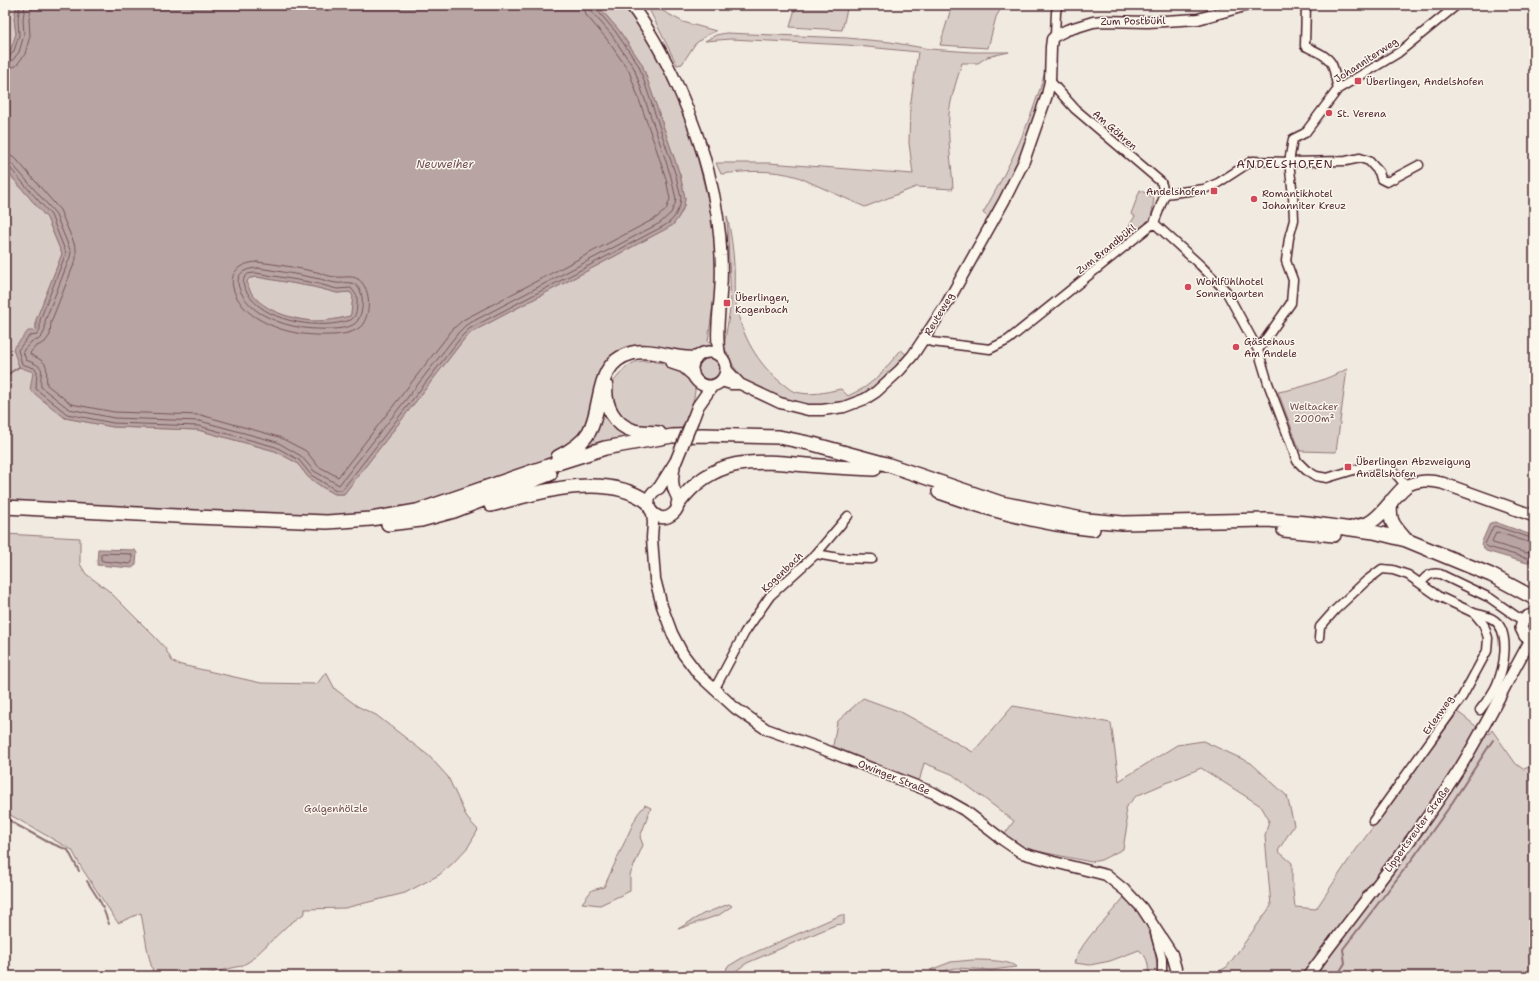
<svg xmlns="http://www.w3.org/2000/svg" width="1539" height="981" font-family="'Shantell Sans',sans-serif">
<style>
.green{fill:#d8ccc6;stroke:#917678}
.water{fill:#b8a4a2;stroke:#8c6f72;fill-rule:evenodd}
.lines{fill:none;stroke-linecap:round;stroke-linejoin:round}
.shore{stroke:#76545b;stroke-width:1}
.stream{stroke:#8c6f72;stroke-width:2}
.minor-casing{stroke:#4a1f2b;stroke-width:11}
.tertiary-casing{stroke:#4a1f2b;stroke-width:13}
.secondary-casing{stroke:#4a1f2b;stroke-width:14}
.trunk-casing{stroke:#4a1f2b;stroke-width:16}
.minor{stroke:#fbf7ec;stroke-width:8}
.tertiary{stroke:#fbf7ec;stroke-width:10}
.secondary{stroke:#fbf7ec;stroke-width:11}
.trunk{stroke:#fbf7ec;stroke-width:13}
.secondary-bridge-casing{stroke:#4a1f2b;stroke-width:14;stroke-linecap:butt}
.secondary-bridge{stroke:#fbf7ec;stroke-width:11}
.poi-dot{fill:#d1495b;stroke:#fbf7ec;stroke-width:1.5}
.labels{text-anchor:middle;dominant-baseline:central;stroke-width:3;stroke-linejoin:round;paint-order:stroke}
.street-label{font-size:10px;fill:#4a1f2b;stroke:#fbf7ec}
.poi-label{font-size:10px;fill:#4a1f2b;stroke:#fbf7ec;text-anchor:start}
.park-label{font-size:10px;fill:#6e4a52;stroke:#fbf7ec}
.water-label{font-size:11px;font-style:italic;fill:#704e55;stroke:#fbf7ec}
.quarter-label{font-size:12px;letter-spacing:1px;fill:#4a1f2b;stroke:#fbf7ec}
</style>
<rect width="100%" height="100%" fill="#f0eae0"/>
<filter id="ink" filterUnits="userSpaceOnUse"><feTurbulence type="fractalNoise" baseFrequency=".025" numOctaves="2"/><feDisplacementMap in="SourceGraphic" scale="8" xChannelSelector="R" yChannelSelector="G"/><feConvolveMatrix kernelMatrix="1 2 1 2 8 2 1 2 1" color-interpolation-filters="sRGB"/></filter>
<g filter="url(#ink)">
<path class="green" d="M5,5H17L14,18L16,34L11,49L5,56Z
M597,5H625L644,31L662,66L679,104L692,137L712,215L711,222L715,229L717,254L716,293L713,304L708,341L711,342L706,352C729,352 734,381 710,385C705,386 700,385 696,380C692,376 691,369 693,362L651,352L614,363L594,421L548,466L371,519L5,507V169L47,218L62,254L36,320L33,372L65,418L113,427L198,430L275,451L297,463L308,477L322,487L335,494H344L465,338L472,332L664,230L673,225L682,212L684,206L685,198L680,175L642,64L618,29Z
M647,5H652L683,22L716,31L707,35L695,44L682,64L677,65Z
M796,5H848L842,30L790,27Z
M952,5H1003L996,17L988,48L940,45Z
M726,33L847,38L890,42L929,49L972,52H1009L987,57L978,63H962C957,79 951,97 949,114C947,139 952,165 953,189L916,187L865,207L798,177C773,169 747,171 721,174L716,163H769L913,174L909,143L910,108L918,52L847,45L731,39L705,41L716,35Z
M1045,72L1047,74C1037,126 1014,172 989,218L983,213C1009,168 1031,122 1045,72Z
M1140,190L1154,198L1151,219L1146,222L1147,226L1131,239L1125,233L1135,216L1131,214Z
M727,216C731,233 733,248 734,265C735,278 733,292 736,304C741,335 758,365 783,384C786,386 790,390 793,391C809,397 826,392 841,389L848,396L864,388L878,377L901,350L908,356C880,389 842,413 798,405C779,402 755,386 737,376L739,373C734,369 726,352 724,346L731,303Z
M257,277L314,287L337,293L350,292L353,296L351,314L350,316C338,319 326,322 313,321C290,319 250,308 247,281L250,278Z
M643,361C661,361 696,367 695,391C694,404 686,418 682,430H648L624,421L615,410L611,392L613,382L626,367L635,362Z
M1347,369L1336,452L1300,451L1278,392C1302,388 1325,380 1347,369Z
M604,401L637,436L582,449Z
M5,534L80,538V564L86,574L109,591L155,637L165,648L172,661L177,664L261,683L317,684L326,672L335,689L357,706L376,715L429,756L448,777L467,818L478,830L468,847L452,864L439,875L405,893L345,908L305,909V913L288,925L250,961L241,966L197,976H154L148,953L141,913L118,923L81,867L72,850L5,812Z
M863,698L901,712L973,752L1013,706L1111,723L1119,781L1177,745L1203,741L1251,763L1287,796L1294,825L1278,851L1292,863V882L1295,907L1316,909L1350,858L1458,712L1477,727L1489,734L1492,730L1516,764L1523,769L1534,766V976H1210L1227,967L1271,906L1265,836L1269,820L1261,806L1201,768L1136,796L1125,808L1127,825L1123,849L1101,860L1091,862L1027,849L1004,835L1014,821L952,774L924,763L919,782L833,746L837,722Z
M645,805L651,808L640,837L643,845L630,875V891L600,905L582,903L592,890L604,887L637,815Z
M1125,896C1148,919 1156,945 1158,976H1148C1149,965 1148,957 1139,950L1110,961L1090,965L1074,963C1084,936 1108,919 1125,896Z
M729,904L732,906L719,915L678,929L703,914Z
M841,915H844V924L835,925L747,963L730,975L726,972L727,967L742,958Z
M972,960C981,960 1010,960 1016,967L992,970L956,968L943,971L930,970L951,962Z"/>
<path class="water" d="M17,5H597L618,29L642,64L680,175L685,198L684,206L678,218L673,225L664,230L472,332L465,338L344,494H335L322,487L308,477L297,463L275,451L198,430L113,427L65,418L30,390L33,372L19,367L13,349L28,331H35L37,328L36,320L62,254L47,218L5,169V56L11,49L16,34L14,18ZM257,277L314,287L337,293L350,292L353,296L351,314L350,316C338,319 327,321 315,321C292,321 250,307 247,281L250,278Z
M1495,522L1534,536V559L1527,563L1486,551L1481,544L1490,523Z
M98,549L135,550L137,553L136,565L132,568L97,565Z"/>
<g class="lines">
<path class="shore" d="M5,58L9,57L14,51L19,35L18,19L20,5
M5,63L12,61L19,52L24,35L23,19L25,5
M5,69L16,66L25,54L30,36L29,19L32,5
M5,156H11L17,160L60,210L76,248V259L51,322L50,335L45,342L35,347L30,353L31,355C52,364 45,367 47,385L71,404L114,412L201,415L279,437L306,451L318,466L338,477L453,329L463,320L656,218L666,210L670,199L666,179L657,151L629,71L606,38L586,15L584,5
M5,162H9L13,165L55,213L71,252L70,257L45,321V330L42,336L38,340L32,341L23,351L26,360C49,369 39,368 41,387L69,409L114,418L200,421L277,442L301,456L314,471L339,485L458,333L466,325L660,223L671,213L675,204L676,199L671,177L662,149L634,68L611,34L591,11L590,5
M5,167L10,168L51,215L66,253L40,320V329L37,335L29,336L18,350L22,364L34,368L37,371L36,389L67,414L113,423L199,426L276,447L299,460L311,475L336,490H342L462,336L469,329L662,227L670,222L675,216L680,205L681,198L676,176L639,66L615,31L596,9L595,5
M257,262C277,264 297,268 317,272C323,274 330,277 337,277C344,278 351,275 358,279C371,288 371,311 363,324C357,333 340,335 330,335C304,336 280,332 257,318C233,304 216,265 257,262Z
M258,268C277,271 296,274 315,278C322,279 329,282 336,283C341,284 348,281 354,284C365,290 364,310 358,320C354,328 338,329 330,329C305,330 282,326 260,313C242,302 222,269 258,268Z
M256,273L315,283L337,289L351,288L357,296C357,302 358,315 352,319C350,321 346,321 343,322C315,329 262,321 247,292C244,288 242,283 244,278L248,274Z
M1534,539L1495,526L1493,527L1485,544L1488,547L1526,558L1534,556
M1534,544L1497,532L1496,533L1492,541L1493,543L1526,553L1534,551
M103,553L131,554L132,556V562L130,564L103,561L101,560V555Z"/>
<path class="stream" d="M5,376L19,367
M5,817L15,824L48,842L68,850L79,871
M87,881L101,903L109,924
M1337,976L1345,963L1343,949L1413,858L1448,809L1493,740"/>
<g class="minor-casing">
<path id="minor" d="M1306,5L1305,46C1315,51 1330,56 1333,67C1335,74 1336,82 1338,89
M1055,36L1056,12L1058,5
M1050,81L1075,109L1161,182L1165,194
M1154,223L1165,194L1204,189L1218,183L1252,161L1289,162L1346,161L1360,158L1369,161L1379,172L1381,179L1387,182L1419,165
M924,339L932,342L990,349L1008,340L1154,223L1200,265L1226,291L1258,350L1268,383L1291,444L1297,461L1306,470L1316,476L1327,478L1367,466L1376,465L1387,468L1395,473L1406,486
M1258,350L1291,303L1293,280L1286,261L1289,238L1294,220L1293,195L1289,162L1293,139L1305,133L1338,89L1398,53L1457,5
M816,554L839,558L872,559
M1421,583C1426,576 1431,572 1440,574L1490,598L1523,621
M1474,613C1480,615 1489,616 1494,620C1511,632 1504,668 1497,684C1493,694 1486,702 1480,710
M1319,638L1320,627L1335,610L1366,581L1382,569L1393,570L1408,575L1438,596L1474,613L1484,625L1488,638L1487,651L1462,697L1373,821
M714,690L745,632L770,596L816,554L848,516
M1156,929L1155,933L1162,959V976"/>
</g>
<g class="tertiary-casing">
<path id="tertiary" d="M726,369L740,384
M721,381L731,384H740L780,403L808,410H822L844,407L865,399L876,392L900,370L913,355L946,305L1004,201L1024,161L1047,95L1050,81L1051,47L1052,39L1055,36L1067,30L1093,22L1103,21L1148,22L1198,19L1248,5
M652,512L653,523L652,538L655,579L662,606L672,633L683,654L699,675L735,708L766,729L825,750L934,793L964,810L1003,840L1022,853L1054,862L1106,875L1127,892L1142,908L1172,954L1178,976
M1308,976C1358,908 1412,843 1458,771C1485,728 1506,683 1531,639"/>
</g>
<g class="secondary-casing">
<path id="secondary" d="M631,5C650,30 665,58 678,87C702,141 719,196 721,256C722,274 721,292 719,310C718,325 716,341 720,356
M692 369a17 17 0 1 1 34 0a17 17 0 1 1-34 0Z
M693,419L698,406L712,386
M674,467C673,473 672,480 673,485C673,491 677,494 678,500C680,511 669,520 659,517C655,515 652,513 650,509C646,500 651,492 659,488L676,461
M1406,486C1419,480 1429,480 1442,483L1534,516
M1534,615C1526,615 1522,620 1521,628L1525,636L1534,639"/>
</g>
<g class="trunk-casing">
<path id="trunk" d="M672,362L684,366L692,373
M606,386C604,405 614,425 634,431C642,433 650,432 659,433
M558,457C570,451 582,444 589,432C604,406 593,363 632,353C654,348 674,360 695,358
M939,492C989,510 1039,524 1093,529
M1391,501C1388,521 1393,525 1406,540
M678,504C713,456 754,460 807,465C830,467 852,468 874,469
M491,505C537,492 607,471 648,502
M5,507L195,517L327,522L371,519L417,511L548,466L605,448L672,436L703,435L779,437L813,444L886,464L1001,503L1087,520L1123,523L1266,520L1307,523L1374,532L1406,540L1491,575L1534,598
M388,524L421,520L454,511L550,474
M1354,527C1359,526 1365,525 1369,523C1384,515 1393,496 1406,486
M1284,530L1334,535"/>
</g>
<use href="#minor" class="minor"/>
<use href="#tertiary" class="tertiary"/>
<use href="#secondary" class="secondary"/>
<use href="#trunk" class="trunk"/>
<g class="secondary-bridge-casing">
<path id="secondary-bridge" d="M676,461L693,419"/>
</g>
<use href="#secondary-bridge" class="secondary-bridge"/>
</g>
</g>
<g class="poi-dot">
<rect x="1354" y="77" width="8" height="8" rx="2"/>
<circle cx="1329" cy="113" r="4"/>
<rect x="1210" y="187" width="8" height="8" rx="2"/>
<circle cx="1254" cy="199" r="4"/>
<circle cx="1188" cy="287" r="4"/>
<rect x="723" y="299" width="8" height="8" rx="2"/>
<circle cx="1236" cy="347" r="4"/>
<rect x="1344" y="463" width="8" height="8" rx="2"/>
</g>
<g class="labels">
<g class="street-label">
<text transform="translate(1133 21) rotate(-1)">Zum Postbühl</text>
<text transform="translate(1366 60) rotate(-33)">Johanniterweg</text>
<text transform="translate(1115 130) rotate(41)">Am Göhren</text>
<text transform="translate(1106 249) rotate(-39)">Zum Brandbühl</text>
<text transform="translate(939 314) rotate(-59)">Reuteweg</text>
<text transform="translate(782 572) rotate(-44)">Kogenbach</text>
<text transform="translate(1438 715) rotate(-55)">Erlenweg</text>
<text transform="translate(894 777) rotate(22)">Owinger Straße</text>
<text transform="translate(1417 829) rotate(-54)">Lippertsreuter Straße</text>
</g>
<g class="poi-label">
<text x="1366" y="81">Überlingen, Andelshofen</text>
<text x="1337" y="113">St. Verena</text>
<text x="1206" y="191" text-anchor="end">Andelshofen</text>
<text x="1262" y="193">Romantikhotel<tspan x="1262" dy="12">Johanniter Kreuz</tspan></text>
<text x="1196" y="281">Wohlfühlhotel<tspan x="1196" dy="12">Sonnengarten</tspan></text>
<text x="735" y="297">Überlingen,<tspan x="735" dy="12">Kogenbach</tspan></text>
<text x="1244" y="341">Gästehaus<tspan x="1244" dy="12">Am Andele</tspan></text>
<text x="1356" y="461">Überlingen Abzweigung<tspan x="1356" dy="12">Andelshofen</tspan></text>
</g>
<g class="park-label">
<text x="1314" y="406">Weltacker<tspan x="1314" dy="12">2000m²</tspan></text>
<text x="336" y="808">Galgenhölzle</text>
</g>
<g class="water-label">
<text x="445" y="164">Neuweiher</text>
</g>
<g class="quarter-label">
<text x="1285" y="164">ANDELSHOFEN</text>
</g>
</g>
<rect width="1539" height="981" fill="none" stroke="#fbf7ec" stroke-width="20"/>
<rect x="10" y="10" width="1519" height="961" fill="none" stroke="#4a1f2b" stroke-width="1.5" filter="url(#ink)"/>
</svg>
